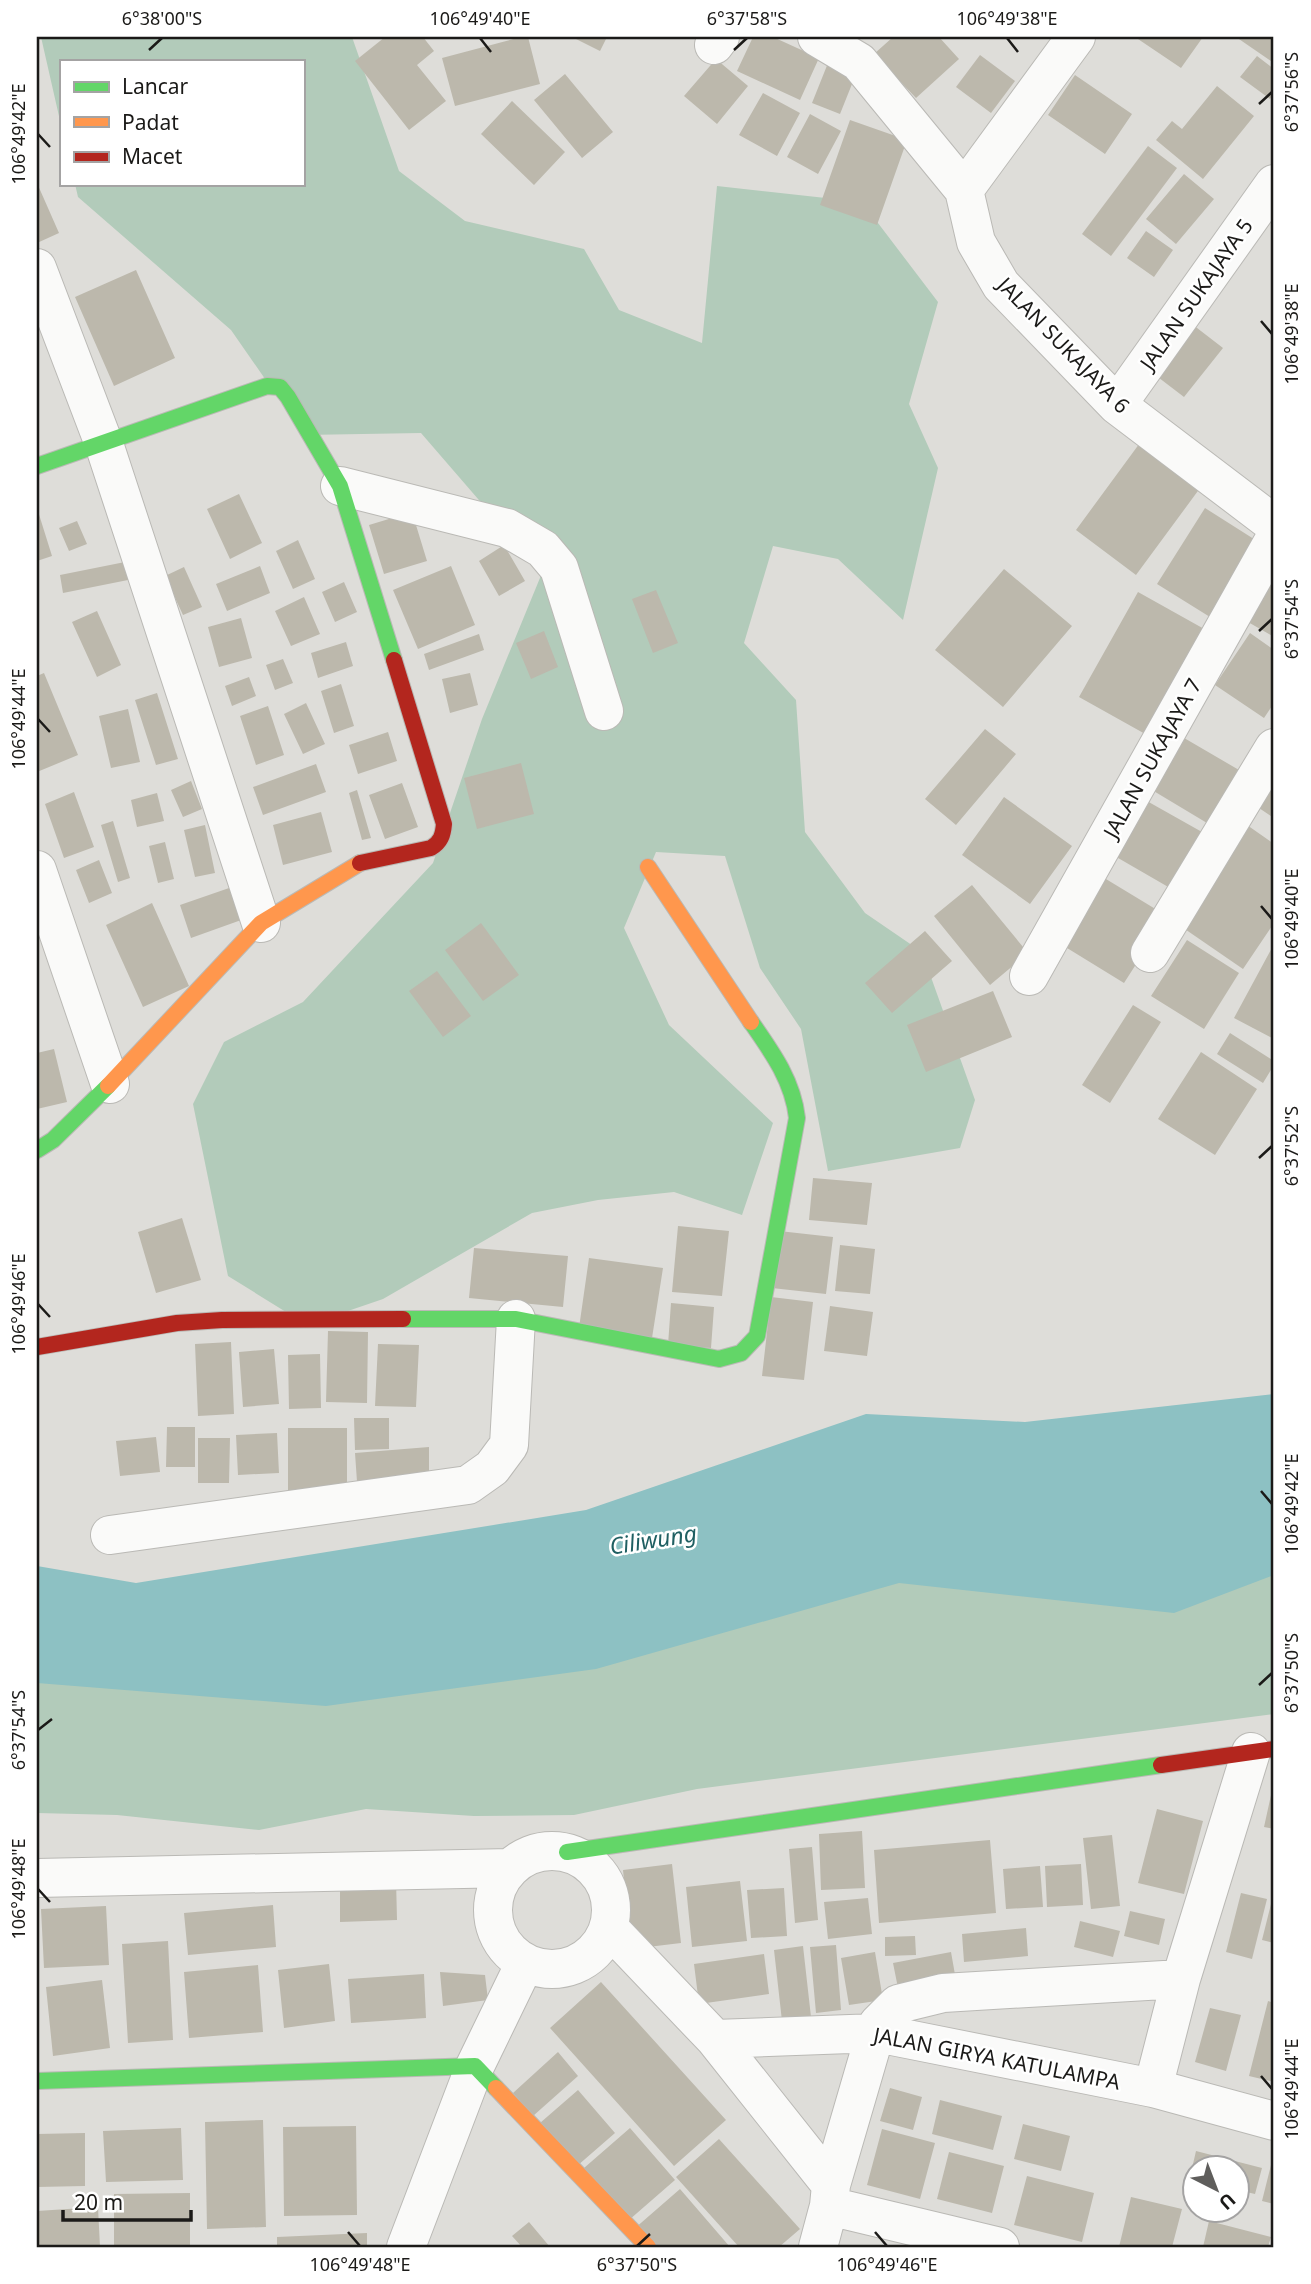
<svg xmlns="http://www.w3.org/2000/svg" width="1311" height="2284" font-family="'Noto Sans',sans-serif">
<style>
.green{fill:#b2cbba}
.water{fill:#8dc1c3}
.building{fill:#bcb8ac}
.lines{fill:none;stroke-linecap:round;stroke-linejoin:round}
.street-casing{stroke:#bab9b5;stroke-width:40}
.fast-casing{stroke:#bab9b5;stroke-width:18}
.slow-casing{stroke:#bab9b5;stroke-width:18}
.jam-casing{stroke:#bab9b5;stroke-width:18}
.street{stroke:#fafaf9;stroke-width:38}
.fast{stroke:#63d668;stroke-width:16}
.slow{stroke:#ff974d;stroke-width:16}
.jam{stroke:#b3261e;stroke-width:16}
.ticks{fill:none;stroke:#1b1a18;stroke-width:2.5}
.labels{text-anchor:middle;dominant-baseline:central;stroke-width:5;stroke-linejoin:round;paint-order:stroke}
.street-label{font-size:21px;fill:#1b1a18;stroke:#fff}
.water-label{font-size:23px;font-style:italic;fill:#1f5f62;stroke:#fff}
.neatline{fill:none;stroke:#1b1a18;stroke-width:2.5}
.ticks-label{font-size:18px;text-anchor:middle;fill:#1b1a18}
</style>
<rect width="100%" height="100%" fill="#deddd9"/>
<path class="green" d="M41,37H352L399,171L465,221L584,249L619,310L702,343L717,186L862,202L938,302L909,404L938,468L903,620L838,559L773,546L744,643L796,700L805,832L865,913L922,952L975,1100L960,1148L828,1171L801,1029L760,968L725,856L656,852L624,928L669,1025L773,1123L742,1215L674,1192L598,1200L532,1213L383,1299L307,1325L228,1276L193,1104L224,1042L303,1002L433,863L482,719L542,573L421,433L304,435L231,330L78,197L75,184H303V61H61V125Z
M1274,1540V1714L697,1789L574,1815L474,1816L366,1809L259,1830L117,1815L37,1813V1670L390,1628Z"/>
<path class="water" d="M1274,1394V1575L1174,1613L899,1583L596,1669L326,1706L37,1683V1566L136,1583L586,1510L866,1414L1025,1422Z"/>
<path class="building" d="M385,37H423L434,51L417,65L446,101L409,130L355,61Z
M521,37H528L540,84L455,106L442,58Z
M572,37H607L600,51Z
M753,37H773L819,58L800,100L737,71Z
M893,37H939L959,59L916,98L874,54Z
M1135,37H1203L1181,68Z
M1236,37H1274V63Z
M980,55L1015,81L991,113L956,87Z
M1257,56L1274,69V93L1270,99L1240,77Z
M830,58L858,69L840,114L812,103Z
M716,59L748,86L717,124L684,96Z
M565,74L613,132L582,158L534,100Z
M1075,75L1132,114L1105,154L1048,115Z
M1217,86L1254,116L1203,179L1156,140L1172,121L1182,129Z
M763,93L800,113L777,156L739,135Z
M512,101L565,152L534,185L481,134Z
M810,114L841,131L818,174L787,157Z
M850,120L907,140L877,225L820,205Z
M1148,146L1177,168L1111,256L1082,234Z
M1184,174L1214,199L1176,244L1146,219Z
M37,183L59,233L37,243Z
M1146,231L1173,250L1154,277L1127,258Z
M136,270L175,358L114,386L75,297Z
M1188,321L1223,348L1184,397L1150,371Z
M1145,436L1206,480L1136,575L1076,530Z
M239,494L262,543L230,559L207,509Z
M37,508L52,556L37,561Z
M1205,508L1257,541L1210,617L1157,584Z
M412,512L427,561L384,574L369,525Z
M77,521L87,544L69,551L59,528Z
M298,540L315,579L293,589L276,551Z
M504,545L525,581L499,596L479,561Z
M130,561L133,579L63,593L60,575Z
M260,566L270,593L227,611L216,584Z
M451,566L475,625L418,649L393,590Z
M184,567L202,607L183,615L165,576Z
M1004,569L1072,626L1003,707L935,650Z
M1274,579V637L1248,622Z
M344,582L357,612L335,622L322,592Z
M656,590L678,643L653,653L632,599Z
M1138,592L1206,630L1147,735L1079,697Z
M304,597L320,634L291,646L275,611Z
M97,611L121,665L97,677L72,622Z
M241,618L252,658L219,667L208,627Z
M544,631L558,667L531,679L516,643Z
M1250,633L1274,650V703L1264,718L1215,685Z
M479,634L484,650L429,670L424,654Z
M346,642L353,666L318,678L311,653Z
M283,659L293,683L275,690L266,665Z
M44,673L78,755L37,772V676Z
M470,673L478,705L450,713L442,679Z
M249,677L256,696L232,706L225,686Z
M341,684L354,726L334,733L321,691Z
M157,693L178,759L156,765L135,700Z
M306,703L325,744L303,754L284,714Z
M268,706L284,755L256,765L240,716Z
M128,709L140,762L111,768L99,716Z
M985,729L1016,754L956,825L925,799Z
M388,732L397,761L358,774L349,745Z
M1179,735L1239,770L1207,823L1147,787Z
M521,763L534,814L477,829L464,778Z
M316,764L326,792L263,815L253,787Z
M191,781L202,809L183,817L171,790Z
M402,783L418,827L385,839L369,795Z
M1274,786V818L1259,808Z
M357,790L371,838L362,840L349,793Z
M74,792L94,847L64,858L45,804Z
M157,793L164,821L137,827L131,800Z
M1138,796L1202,832L1170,888L1106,851Z
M1004,797L1072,846L1030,904L962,855Z
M321,812L332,852L283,865L273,825Z
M113,821L130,878L118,882L101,825Z
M205,825L215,873L195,877L184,830Z
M1247,825L1274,844V923L1243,969L1179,925Z
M165,842L174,879L158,883L149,846Z
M99,860L112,893L89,903L76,870Z
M1096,873L1167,916L1124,983L1054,940Z
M972,885L1028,953L990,985L934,916Z
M232,887L244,919L191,938L180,905Z
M152,903L189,986L143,1007L106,925Z
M481,923L519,975L483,1001L445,950Z
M925,931L952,961L892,1013L865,983Z
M1187,940L1239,973L1204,1029L1151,996Z
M1274,944V1039L1234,1018Z
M437,971L471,1016L443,1037L409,991Z
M993,991L1012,1037L926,1072L907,1025Z
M1133,1005L1161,1022L1110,1103L1082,1085Z
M1230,1033L1274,1061V1065L1263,1083L1217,1054Z
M54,1049L67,1102L37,1109V1053Z
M1201,1052L1257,1089L1215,1155L1158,1119Z
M813,1178L872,1183L867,1225L809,1220Z
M182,1218L201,1280L156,1293L138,1232Z
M678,1226L729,1231L722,1296L672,1292Z
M779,1231L833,1237L826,1294L772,1288Z
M840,1245L875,1249L870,1294L835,1291Z
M474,1248L568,1256L563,1307L469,1298Z
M589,1258L663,1268L652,1338L579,1328Z
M771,1297L813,1302L804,1380L762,1376Z
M671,1303L714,1307L711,1348L668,1345Z
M830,1306L873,1312L867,1356L824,1351Z
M328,1331L368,1332L367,1403L326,1402Z
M231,1342L234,1414L198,1416L195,1344Z
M378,1344L419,1345L416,1407L375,1406Z
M274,1349L279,1404L243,1407L239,1352Z
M320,1354L321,1408L289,1409L288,1355Z
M354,1418H389V1449L355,1450Z
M167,1427H195V1467H166Z
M288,1428H347V1495H288Z
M277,1433L279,1473L238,1475L236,1435Z
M156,1437L160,1472L120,1476L116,1441Z
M198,1438H230L229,1483H198Z
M429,1447V1486L358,1496L355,1453Z
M1273,1786H1274V1829L1264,1827Z
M1157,1809L1203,1821L1184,1894L1138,1883Z
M862,1831L865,1888L821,1890L819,1834Z
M1112,1835L1120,1906L1091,1909L1083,1838Z
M990,1840L996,1913L879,1923L874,1850Z
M812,1847L818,1920L795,1923L789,1849Z
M672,1864L681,1943L631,1949L623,1870Z
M1081,1864L1083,1905L1047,1907L1045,1866Z
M1040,1866L1043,1907L1006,1909L1003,1869Z
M396,1879L397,1920L340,1922V1881Z
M740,1881L747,1941L692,1947L686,1887Z
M784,1888L787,1936L751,1938L747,1890Z
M1241,1893L1267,1899L1252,1959L1226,1952Z
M1273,1896H1274V1943L1262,1940Z
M868,1898L872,1934L828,1939L824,1902Z
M273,1905L276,1947L188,1955L184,1913Z
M106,1906L109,1965L44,1968L41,1909Z
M1130,1911L1165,1919L1159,1945L1124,1936Z
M1080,1921L1120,1931L1113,1957L1074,1947Z
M1026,1928L1028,1956L964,1962L962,1934Z
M915,1936L916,1955L885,1956V1937Z
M168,1941L173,2040L128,2043L122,1944Z
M836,1945L841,2010L816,2013L810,1947Z
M803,1946L811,2017L782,2021L774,1950Z
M875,1952L883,2000L849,2005L841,1958Z
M951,1952L957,1986L900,1998L893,1963Z
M764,1954L769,1994L699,2004L694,1964Z
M329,1964L335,2021L284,2028L278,1970Z
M258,1965L263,2032L189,2038L184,1972Z
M440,1972L485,1975L488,2000L443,2006Z
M424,1974L426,2018L351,2023L348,1979Z
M102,1980L110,2048L53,2056L46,1987Z
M601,1982L726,2120L674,2166L550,2028Z
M1268,2001L1274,2003V2082L1249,2076Z
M1210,2008L1241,2015L1226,2071L1195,2062Z
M558,2052L578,2076L533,2116L513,2093Z
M890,2088L922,2097L913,2130L880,2121Z
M578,2090L615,2133L577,2166L540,2123Z
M940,2100L1002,2116L993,2150L932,2134Z
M263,2120L266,2227L207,2229L205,2122Z
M1023,2124L1070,2136L1061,2171L1014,2159Z
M356,2126L357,2215L284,2216L283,2127Z
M181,2128L183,2180L106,2182L103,2131Z
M630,2128L675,2180L629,2220L584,2168Z
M882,2129L935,2143L920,2199L867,2185Z
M85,2133V2186L37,2187V2134Z
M719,2139L800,2229L779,2247H739L676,2177Z
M1196,2151L1262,2168L1255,2194L1238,2190V2168H1196V2179L1190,2177Z
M949,2152L1004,2166L992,2213L937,2199Z
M1273,2157H1274V2204L1262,2201Z
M1027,2176L1094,2193L1082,2242L1014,2225Z
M680,2189L730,2247H651L634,2229Z
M190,2193V2247H114V2194Z
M1131,2197L1182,2209L1172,2247H1119Z
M98,2207L100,2247H37V2211Z
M1209,2221L1271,2237L1268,2247H1203Z
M529,2222L550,2247H522L512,2236Z
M367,2233V2247H277V2237Z"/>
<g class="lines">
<g class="street-casing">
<path id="street" d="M817,37L859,62L964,190L976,242L1001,285L1117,405L1274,524
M714,45L720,37
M964,190L1076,37
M37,268L104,444L261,923
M1117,405L1274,184
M340,486L507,528L543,549L559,568L604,711
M37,870L110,1084
M1150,953L1274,748
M1029,976L1274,540
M110,1535L468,1485L492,1468L509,1445L516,1319
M493 1910a59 59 0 1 1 118 0a59 59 0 1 1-118 0Z
M37,1878L510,1868
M609,1928L715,2039L831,2185
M715,2039L877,2033L1153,2088L1274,2121
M1153,2088L1181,1979L1251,1752
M829,2206L1000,2247
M406,2247L475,2066L525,1963
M818,2247L829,2206L831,2185L878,2024L898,2004L943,1993L1181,1979"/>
</g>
<g class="fast-casing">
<path id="fast" d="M37,466L267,386L280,387L288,397L340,486L394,660
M37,1150L53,1140L108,1086
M403,1319H516L719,1359L741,1353L757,1336L797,1118C793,1081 772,1052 751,1022
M567,1852L1161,1765
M37,2081L475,2066L496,2088"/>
</g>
<g class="slow-casing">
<path id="slow" d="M648,867L751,1022
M108,1086L261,923L360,863
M496,2088L648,2247"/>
</g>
<g class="jam-casing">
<path id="jam" d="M360,863L431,848C441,842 443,835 444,824L394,660
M37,1347L177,1323L222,1320L403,1319
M1161,1765L1274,1749"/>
</g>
<use href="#street" class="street"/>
<use href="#fast" class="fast"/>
<use href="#slow" class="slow"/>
<use href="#jam" class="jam"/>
</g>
<path class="ticks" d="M480,38L491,52M1007,38L1018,52M149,50L162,38M734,50L747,38M1259,104L1272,92M38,134L50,147M1261,321L1272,334M1259,631L1272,619M38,719L50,732M1261,906L1272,919M1259,1158L1272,1146M38,1304L50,1317M1261,1491L1272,1504M1259,1685L1272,1673M38,1730L52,1719M38,1889L50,1902M1261,2076L1272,2089M348,2232L360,2246M875,2232L887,2246M637,2246L650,2234"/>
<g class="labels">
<g class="street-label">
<text transform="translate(1196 294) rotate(-55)">JALAN SUKAJAYA 5</text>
<text transform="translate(1064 345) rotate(46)">JALAN SUKAJAYA 6</text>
<text transform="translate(1152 758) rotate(-61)">JALAN SUKAJAYA 7</text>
<text transform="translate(997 2058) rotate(11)">JALAN GIRYA KATULAMPA</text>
</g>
<g class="water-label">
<text transform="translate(653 1539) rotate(-9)">Ciliwung</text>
</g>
</g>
<rect width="1311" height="2284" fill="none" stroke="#ffffff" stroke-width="77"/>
<rect x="60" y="60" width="245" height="126" fill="#ffffff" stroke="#a4a3a3" stroke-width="2"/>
<rect x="74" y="82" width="35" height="10" fill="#63d668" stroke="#a4a3a3" stroke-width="2"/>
<text x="122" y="94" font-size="21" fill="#1b1a18">Lancar</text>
<rect x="74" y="117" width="35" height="10" fill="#ff974d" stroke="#a4a3a3" stroke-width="2"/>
<text x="122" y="130" font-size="21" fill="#1b1a18">Padat</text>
<rect x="74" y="152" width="35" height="10" fill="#b3261e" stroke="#a4a3a3" stroke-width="2"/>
<text x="122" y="164" font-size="21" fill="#1b1a18">Macet</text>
<g transform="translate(1216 2189) rotate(138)"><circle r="33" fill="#ffffff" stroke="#a4a3a3" stroke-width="2"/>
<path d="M0-5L12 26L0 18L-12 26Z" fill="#5f5e5c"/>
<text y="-10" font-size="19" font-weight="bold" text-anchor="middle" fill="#1b1a18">U</text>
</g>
<path d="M63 2210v10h128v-10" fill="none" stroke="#1b1a18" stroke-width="3.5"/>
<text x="74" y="2210" font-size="21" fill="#1b1a18" stroke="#ffffff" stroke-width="5" paint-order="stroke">20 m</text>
<rect x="38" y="38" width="1234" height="2208" class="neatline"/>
<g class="ticks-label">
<text x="162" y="25">6°38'00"S</text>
<text x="480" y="25">106°49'40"E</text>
<text x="747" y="25">6°37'58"S</text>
<text x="1007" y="25">106°49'38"E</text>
<text transform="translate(1292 92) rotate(-90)" y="6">6°37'56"S</text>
<text transform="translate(19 134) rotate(-90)" y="6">106°49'42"E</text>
<text transform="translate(1292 334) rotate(-90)" y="6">106°49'38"E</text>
<text transform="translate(1292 619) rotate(-90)" y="6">6°37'54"S</text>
<text transform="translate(19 719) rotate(-90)" y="6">106°49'44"E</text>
<text transform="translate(1292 919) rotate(-90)" y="6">106°49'40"E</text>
<text transform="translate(1292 1146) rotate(-90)" y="6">6°37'52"S</text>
<text transform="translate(19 1304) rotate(-90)" y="6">106°49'46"E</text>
<text transform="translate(1292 1504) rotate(-90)" y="6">106°49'42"E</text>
<text transform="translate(1292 1673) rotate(-90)" y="6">6°37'50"S</text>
<text transform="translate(19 1730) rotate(-90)" y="6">6°37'54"S</text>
<text transform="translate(19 1889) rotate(-90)" y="6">106°49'48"E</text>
<text transform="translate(1292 2089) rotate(-90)" y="6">106°49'44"E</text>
<text x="360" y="2271">106°49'48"E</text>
<text x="637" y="2271">6°37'50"S</text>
<text x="887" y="2271">106°49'46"E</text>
</g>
</svg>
